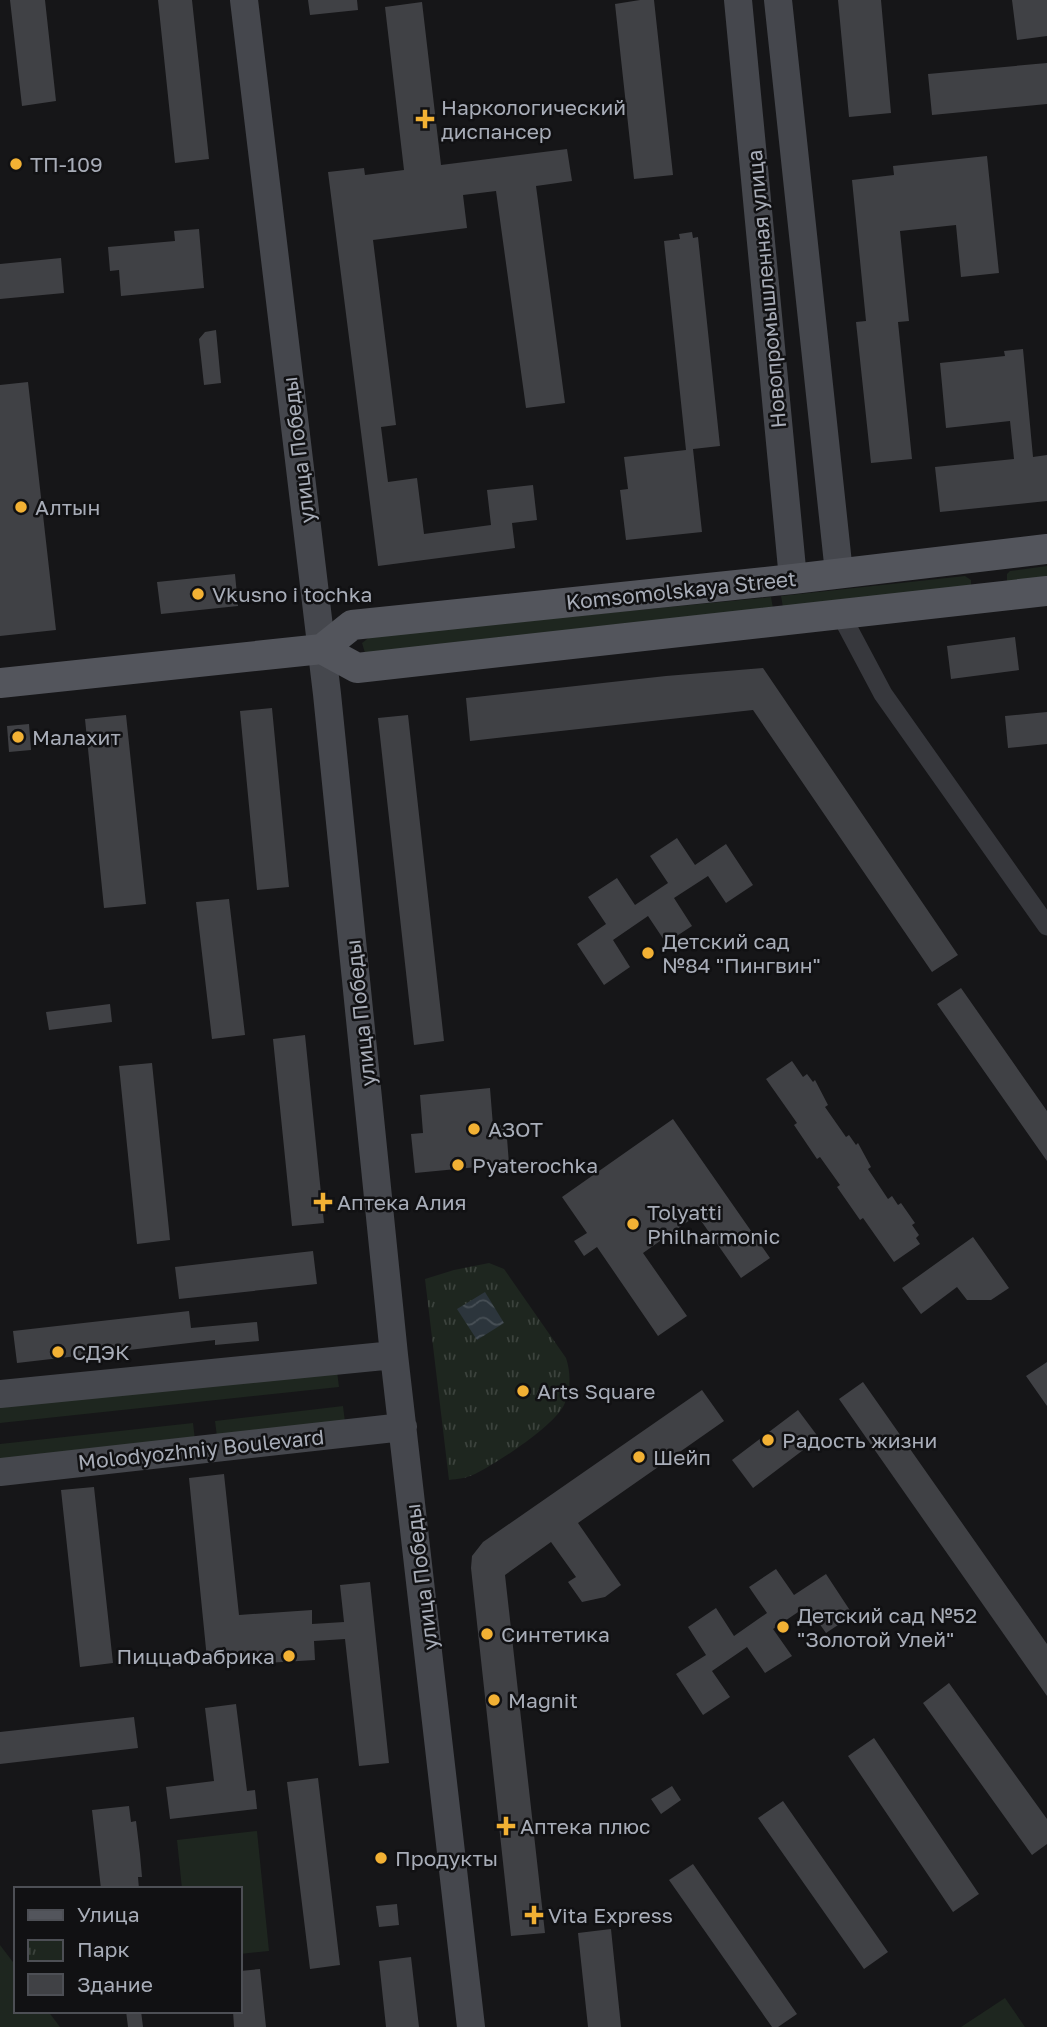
<svg xmlns="http://www.w3.org/2000/svg" width="1047" height="2027" font-family="'Golos Text',sans-serif">
<style>
.grass{fill:#1e261f}
.park{fill:url(#park-tufts)}
.water{fill:url(#water-waves)}
.building{fill:#404145}
.lines{fill:none;stroke-linecap:round;stroke-linejoin:round}
.street{stroke:#37383d;stroke-width:19}
.secondary{stroke:#45474d;stroke-width:28}
.primary{stroke:#53555c;stroke-width:30}
.poi-dot{fill:#f2b134;stroke:#111113;stroke-width:2.5}
.labels{text-anchor:middle;dominant-baseline:central;stroke-width:5;stroke-linejoin:round;paint-order:stroke}
.poi-label{font-size:21px;fill:#a8adb8;stroke:#111113;text-anchor:start}
.street-label{font-size:21px;fill:#a8adb8;stroke:#111113}
</style>
<defs>
<pattern id="park-tufts" width="24" height="20" patternUnits="userSpaceOnUse" patternTransform="scale(1.75)"><rect width="24" height="20" fill="#1e261f"/><path d="M3 7l-1-3M5 7V3M7 7l1-3M15 17l-1-3M17 17v-4M19 17l1-3" fill="none" stroke="#3c433d"/></pattern>
<pattern id="water-waves" width="16" height="10" patternUnits="userSpaceOnUse" patternTransform="scale(1.75)"><rect width="16" height="10" fill="#2c353c"/><path d="M0 5q4-4 8 0t8 0" fill="none" stroke="#485056"/></pattern>
</defs>
<rect width="100%" height="100%" fill="#161618"/>
<path class="grass" d="M1047,566V581H1007V574L1010,571Z
M965,576L971,580V586L784,613L781,596Z
M771,597L774,614L365,653L362,643L371,636Z
M337,1371L339,1387L0,1423V1407Z
M343,1406L345,1422L217,1437L215,1421Z
M193,1423L195,1440L0,1461V1444Z
M257,1831L269,1951L240,1954V1889H182L177,1840Z
M0,1945L16,1966V2011H48L60,2027H0Z
M1005,1998L1025,2027H961Z"/>
<path class="park" d="M489,1263L504,1269L566,1358C571,1373 571,1391 564,1405C553,1427 497,1463 475,1474C467,1478 457,1479 449,1480L425,1279L454,1270Z"/>
<path class="water" d="M485,1292L504,1323L477,1340L457,1309Z"/>
<path class="building" d="M10,0H45L56,101L22,106Z
M158,0H192L209,159L175,163Z
M308,0H357L358,10L310,15Z
M640,0H654L673,175L634,179L615,4Z
M838,0H881L891,113L849,117Z
M1012,0H1047V36L1017,40Z
M422,2L441,165L567,149L572,181L536,186L565,403L526,408L496,191L463,195L467,228L373,240L396,425L381,427L388,482L417,478L424,534L491,525L487,490L533,485L537,520L512,523L515,548L378,566L328,172L364,168L365,175L404,170L385,7Z
M1047,63V104L932,115L928,74Z
M987,156L999,273L961,277L956,225L900,231L909,321L898,322L912,459L871,463L856,322L866,321L852,180L894,175L893,166Z
M199,229L204,288L121,296L119,270L110,271L108,247L175,241L174,231Z
M692,232L693,238L698,237L720,446L693,449L702,532L626,540L620,490L628,489L624,457L686,450L664,241L680,239L679,234Z
M61,258L64,293L0,299V264Z
M216,330L221,383L204,385L199,339L205,332Z
M1023,349L1033,457L1047,455V501L940,512L935,467L1014,459L1010,421L946,428L940,363L1005,356L1004,351Z
M28,382L56,630L0,636V385Z
M235,574L238,606L161,614L157,582Z
M1015,637L1019,670L951,679L947,646Z
M763,668L958,955L932,972L753,710L470,741L466,698L666,676Z
M272,708L289,887L257,890L240,711Z
M1047,712V744L1008,748L1005,716Z
M126,715L146,904L104,908L85,719Z
M408,715L444,1041L414,1045L378,718Z
M29,724L31,750L9,752L7,726Z
M677,838L695,865L726,844L753,885L726,903L708,876L674,898L692,926L666,943L648,916L613,940L630,967L604,985L577,944L606,924L588,897L617,878L635,905L668,883L650,856Z
M229,899L245,1035L212,1039L196,902Z
M961,988L1047,1111V1161L937,1004Z
M110,1004L112,1022L49,1030L46,1012Z
M305,1035L324,1223L292,1226L273,1039Z
M792,1061L803,1077L807,1074L813,1082L815,1080L828,1105L825,1107L846,1137L849,1135L856,1145L858,1143L871,1167L868,1169L888,1199L892,1196L898,1205L901,1203L915,1223L912,1225L919,1235L916,1238L920,1244L894,1262L863,1218L860,1220L837,1187L840,1185L820,1157L817,1159L794,1125L797,1123L766,1079Z
M152,1063L170,1240L137,1244L119,1066Z
M490,1088L493,1126L506,1125L509,1164L415,1173L411,1134L423,1133L420,1095Z
M673,1119L770,1258L741,1278L697,1215L643,1253L687,1316L658,1336L597,1247L584,1256L574,1241L587,1233L562,1197Z
M973,1237L1009,1288L991,1300H967L957,1287L921,1314L902,1288Z
M313,1251L317,1284L179,1299L175,1267Z
M189,1311L191,1328L257,1322L259,1341L215,1345V1340L17,1363L13,1331Z
M1047,1362V1406L1026,1376Z
M863,1382L1047,1644V1696L839,1399Z
M702,1390L724,1421L578,1523L621,1585L605,1597L582,1602L568,1582L576,1577L551,1542L505,1575L545,1933L511,1936L471,1568L472,1556L483,1542Z
M798,1410L819,1438L753,1488L732,1460Z
M224,1474L239,1615L312,1610V1624L344,1622L340,1585L370,1582L389,1763L359,1766L345,1639L314,1641L315,1660L266,1663L265,1652L207,1659L189,1478Z
M94,1487L113,1663L80,1667L61,1490Z
M776,1569L794,1595L826,1574L853,1615L826,1633L807,1606L773,1629L792,1656L765,1673L747,1647L712,1671L730,1697L703,1715L676,1674L706,1655L688,1627L716,1608L734,1636L767,1613L749,1587Z
M949,1683L1047,1819V1844L1032,1855L923,1703Z
M236,1704L247,1791L255,1790L257,1809L170,1819L166,1787L214,1781L205,1708Z
M134,1717L138,1748L0,1764V1732Z
M874,1738L979,1894L953,1912L848,1756Z
M318,1778L340,1965L310,1969L287,1782Z
M672,1786L681,1800L661,1814L651,1799Z
M783,1801L888,1952L864,1969L758,1818Z
M129,1806L131,1822L136,1821L140,1854L142,1877H138L139,1889H101L92,1810Z
M693,1864L797,2014L778,2027H772L669,1880Z
M397,1904L399,1925L379,1927L376,1906Z
M611,1929L621,2027H588L578,1933Z
M411,1957L419,2027H386L379,1961Z
M260,1969L266,2027H234L233,2011H240V1971Z
M126,2011H141L143,2027H128Z"/>
<g class="lines">
<path class="street" d="M841,615L883,694L1047,926"/>
<path class="secondary" d="M244,0L327,694L394,1355L471,2027
M738,0L793,579
M778,0L839,573
M0,1394L394,1355
M0,1472L403,1427"/>
<path class="primary" d="M322,649L357,668L1047,591
M0,683L322,649L352,625L793,579L1047,549"/>
</g>
<g class="poi-dot">
<path d="M421.5 108.5h7v7h7v7h-7v7h-7v-7h-7v-7h7z"/>
<circle cx="16" cy="164" r="7"/>
<circle cx="21" cy="507" r="7"/>
<circle cx="198" cy="594" r="7"/>
<circle cx="18" cy="737" r="7"/>
<circle cx="648" cy="953" r="7"/>
<circle cx="474" cy="1129" r="7"/>
<circle cx="458" cy="1165" r="7"/>
<path d="M319.5 1191.5h7v7h7v7h-7v7h-7v-7h-7v-7h7z"/>
<circle cx="633" cy="1224" r="7"/>
<circle cx="58" cy="1352" r="7"/>
<circle cx="523" cy="1391" r="7"/>
<circle cx="768" cy="1440" r="7"/>
<circle cx="639" cy="1457" r="7"/>
<circle cx="783" cy="1627" r="7"/>
<circle cx="487" cy="1634" r="7"/>
<circle cx="289" cy="1656" r="7"/>
<circle cx="494" cy="1700" r="7"/>
<path d="M502.5 1815.5h7v7h7v7h-7v7h-7v-7h-7v-7h7z"/>
<circle cx="381" cy="1858" r="7"/>
<path d="M530.5 1904.5h7v7h7v7h-7v7h-7v-7h-7v-7h7z"/>
</g>
<g class="labels">
<g class="poi-label">
<text x="441" y="107">Наркологический<tspan x="441" dy="24">диспансер</tspan></text>
<text x="30" y="164">ТП-109</text>
<text x="35" y="507">Алтын</text>
<text x="212" y="594">Vkusno i tochka</text>
<text x="32" y="737">Малахит</text>
<text x="662" y="941">Детский сад<tspan x="662" dy="24">№84 "Пингвин"</tspan></text>
<text x="488" y="1129">АЗОТ</text>
<text x="472" y="1165">Pyaterochka</text>
<text x="337" y="1202">Аптека Алия</text>
<text x="647" y="1212">Tolyatti<tspan x="647" dy="24">Philharmonic</tspan></text>
<text x="72" y="1352">СДЭК</text>
<text x="537" y="1391">Arts Square</text>
<text x="782" y="1440">Радость жизни</text>
<text x="653" y="1457">Шейп</text>
<text x="797" y="1615">Детский сад №52<tspan x="797" dy="24">"Золотой Улей"</tspan></text>
<text x="501" y="1634">Синтетика</text>
<text x="275" y="1656" text-anchor="end">ПиццаФабрика</text>
<text x="508" y="1700">Magnit</text>
<text x="520" y="1826">Аптека плюс</text>
<text x="395" y="1858">Продукты</text>
<text x="548" y="1915">Vita Express</text>
</g>
<g class="street-label">
<text transform="translate(766 289) rotate(-95)">Новопромышленная улица</text>
<text transform="translate(298 450) rotate(-97)">улица Победы</text>
<text transform="translate(681 590) rotate(-6)">Komsomolskaya Street</text>
<text transform="translate(360 1013) rotate(-96)">улица Победы</text>
<text transform="translate(201 1449) rotate(-6)">Molodyozhniy Boulevard</text>
<text transform="translate(421 1577) rotate(-97)">улица Победы</text>
</g>
</g>
<rect x="14" y="1887" width="228" height="126" fill="#111113" stroke="#4d4f55" stroke-width="2"/>
<rect x="28" y="1910" width="35" height="10" fill="#53555c" stroke="#4d4f55" stroke-width="2"/>
<text x="77" y="1922" font-size="21" fill="#a8adb8">Улица</text>
<rect x="28" y="1940" width="35" height="21" fill="url(#park-tufts)" stroke="#4d4f55" stroke-width="2"/>
<text x="77" y="1957" font-size="21" fill="#a8adb8">Парк</text>
<rect x="28" y="1974" width="35" height="21" fill="#404145" stroke="#4d4f55" stroke-width="2"/>
<text x="77" y="1992" font-size="21" fill="#a8adb8">Здание</text>
</svg>
